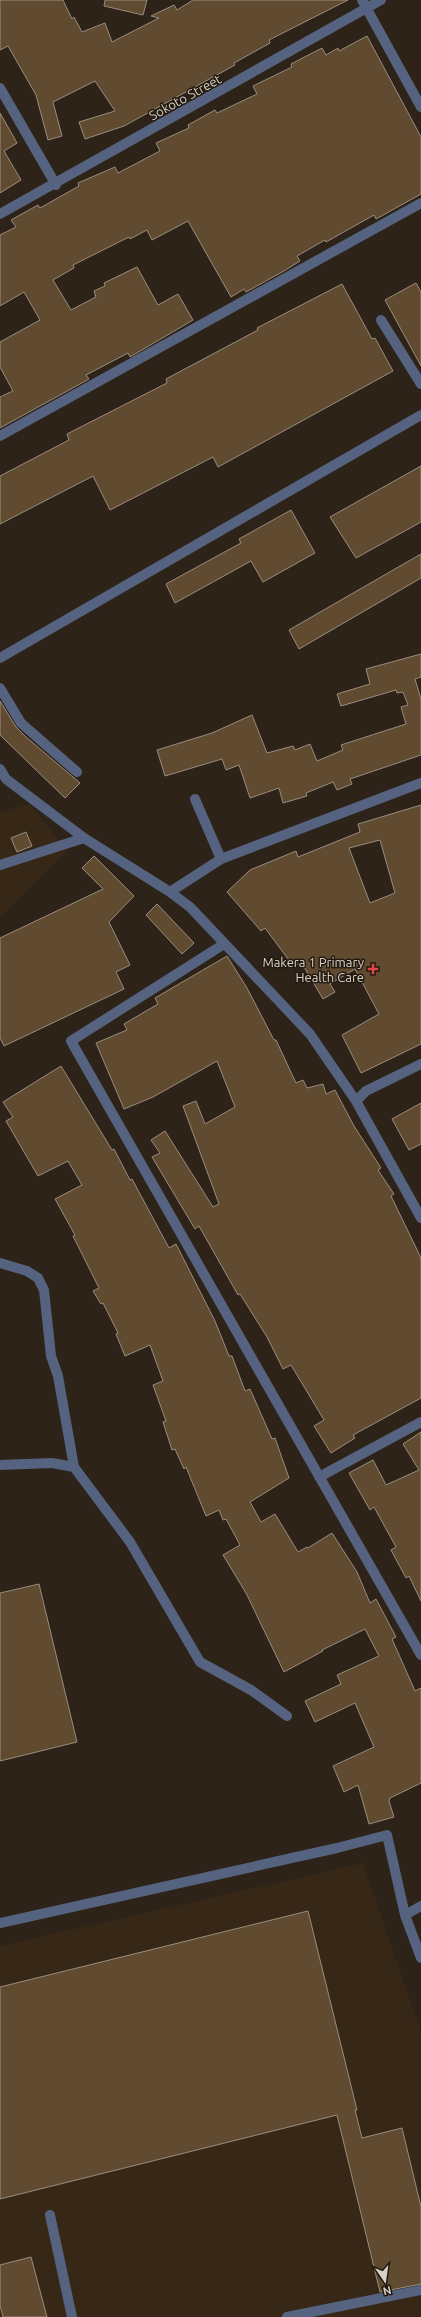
<svg xmlns="http://www.w3.org/2000/svg" width="421" height="2317" font-family="Ubuntu,sans-serif">
<style>
.built{fill:#362717}
.building{fill:#604a30;stroke:#9a8d80;fill-rule:evenodd}
.lines{fill:none;stroke-linecap:round;stroke-linejoin:round}
.minor{stroke:#566380;stroke-width:10}
.health-dot{fill:#e0444e;stroke:#231a0f;stroke-width:1.5}
.labels{text-anchor:middle;dominant-baseline:central;stroke-width:3;stroke-linejoin:round;paint-order:stroke}
.street-label{font-size:13px;fill:#d7d1ca;stroke:#231a0f}
.poi-label{font-size:13px;fill:#d7d1ca;stroke:#231a0f;text-anchor:end}
</style>
<rect width="100%" height="100%" fill="#2d2318"/>
<path class="built" d="M30,804L67,851L0,918V812Z
M363,1863L421,2032V2317H0V1946Z"/>
<path class="building" d="M0,0H63L72,19L74,17L82,32L105,23L112,42L159,18L151,16L174,5L177,10L193,0H348L269,40L270,43L234,63L235,65L124,126L85,139L79,122L115,111L95,81L53,102L62,136L48,140L36,95L8,46L0,50Z
M105,0H147L143,15L104,6Z
M367,36L421,137V194L376,219L374,215L326,242L325,240L297,256L300,261L284,271L246,292L244,289L231,297L188,221L152,240L147,230L130,239L129,237L73,265L74,268L53,280L71,310L96,297L94,291L105,286L104,283L137,267L158,305L178,294L193,320L130,357L128,353L86,375L89,379L0,428V397L13,391L0,367V342L40,320L24,292L0,306V235L16,227L11,220L38,205L40,208L79,186L78,183L115,167L118,173L160,151L156,143L189,128L188,125L215,110L217,113L257,94L253,86L292,67L291,64L322,48L326,55L338,48L339,51Z
M0,113L17,143L4,151L21,180L0,193Z
M416,283L421,292V366L385,300Z
M342,284L372,339L375,338L393,371L218,467L213,457L110,510L93,476L0,524V476L69,440L67,434L167,383L166,379L258,330L257,328Z
M421,466V522L356,558L330,517Z
M291,510L315,553L263,582L251,561L175,603L166,584L241,543L239,539Z
M421,554V578L299,649L289,630Z
M421,654V677L415,679L421,699V755L350,779L352,784L337,790L333,782L306,793L307,796L283,803L279,788L250,798L239,765L226,770L222,759L165,776L157,750L212,733L252,715L267,753L293,746L295,750L310,744L317,761L343,750L341,745L406,724L401,707L408,705L403,692L397,693L396,690L341,706L337,694L370,684L366,669Z
M0,701L16,727L26,737L80,783L65,798L0,735Z
M421,805V1044L361,1073L342,1035L379,1014L355,969L330,984L335,992L323,999L301,962L294,967L265,928L261,931L227,892L250,870L296,851L298,857L360,832L358,824ZM380,840L395,893L370,903L349,848Z
M26,832L32,846L17,852L11,838Z
M94,856L134,896L109,922L130,965L116,972L124,989L4,1046L0,1038V938L103,889L82,868Z
M157,904L194,943L182,954L146,915Z
M227,956L247,988L274,1040H276L296,1083L303,1080L307,1088L323,1084L326,1094L335,1090L354,1126L381,1168L378,1170L394,1194L391,1196L421,1258V1398L353,1435L355,1438L331,1453L314,1426L324,1420L291,1365L283,1369L267,1337L240,1294L238,1295L199,1226L195,1229L152,1157L160,1153L151,1140L165,1131L213,1207L219,1204L183,1106L196,1101L205,1124L235,1107L217,1061L153,1097L124,1109L96,1043L127,1030L124,1024L158,1004L155,998Z
M61,1066L112,1150L114,1149L130,1180L132,1179L169,1248L176,1244L215,1321L229,1356H232L245,1391L250,1389L272,1439L275,1438L289,1478L250,1502L261,1522L275,1514L298,1552L307,1547L308,1548L332,1533L357,1572L370,1603L376,1599L396,1637L392,1639L415,1691L421,1688V1783L390,1798L389,1801L394,1817L369,1824L358,1785L344,1792L333,1766L374,1747L355,1703L315,1722L305,1701L341,1684L337,1675L379,1656L365,1629L322,1650L323,1651L284,1672L246,1593L223,1555L240,1545L226,1519L223,1520L219,1510L206,1516L186,1467L184,1469L175,1449L172,1450L163,1422L166,1421L153,1385L163,1381L150,1345L125,1356L116,1334L118,1333L103,1303L101,1304L93,1291L99,1288L73,1236L75,1235L55,1199L82,1185L68,1161L38,1176L6,1121L13,1117L3,1102Z
M421,1103V1144L409,1150L392,1119Z
M421,1432V1601L409,1576L406,1578L391,1550L396,1547L374,1507L370,1510L349,1473L373,1460L386,1485L419,1470L403,1444Z
M39,1584L77,1742L0,1761V1593Z
M308,1911L357,2110H355L362,2138L402,2128L421,2207V2284L380,2292L337,2115L0,2199V1987Z
M31,2257L47,2317H3L0,2305V2265Z"/>
<g class="lines">
<path class="minor" d="M362,0L421,107
M0,88L56,185
M0,214L381,0
M381,320L421,384
M0,436L421,203
M0,658L421,415
M0,688L21,723L77,772
M0,769L6,779L84,838L170,892L190,907L310,1034L356,1101L421,1218
M195,799L221,859
M0,865L84,838
M170,892L221,859L421,783
M224,944L71,1041L421,1655
M356,1101L366,1091L421,1064
M0,1263L27,1271L38,1278L44,1290L51,1356L58,1376L74,1467L130,1542L200,1662L251,1690L287,1716
M0,1465L52,1463L74,1467
M319,1477L421,1422
M405,1915L421,1906
M0,1923L337,1848L387,1835L405,1915L421,1958
M50,2215L72,2317
M287,2317L421,2290"/>
</g>
<path class="health-dot" d="M371 963h4v4h4v4h-4v4h-4v-4h-4v-4h4z"/>
<g class="labels">
<g class="street-label">
<text transform="translate(185 97) rotate(-29)">Sokoto Street</text>
</g>
<g class="poi-label">
<text x="364" y="962">Makera 1 Primary<tspan x="364" dy="15">Health Care</tspan></text>
</g>
</g>
<g transform="translate(385 2281) rotate(167)" stroke="#231a0f" stroke-width="3" paint-order="stroke">
<path d="M0-3L7 15L0 10L-7 15Z" fill="#d7d1ca"/>
<text y="-6" font-size="11" font-weight="bold" text-anchor="middle" fill="#d7d1ca">N</text>
</g>
</svg>
